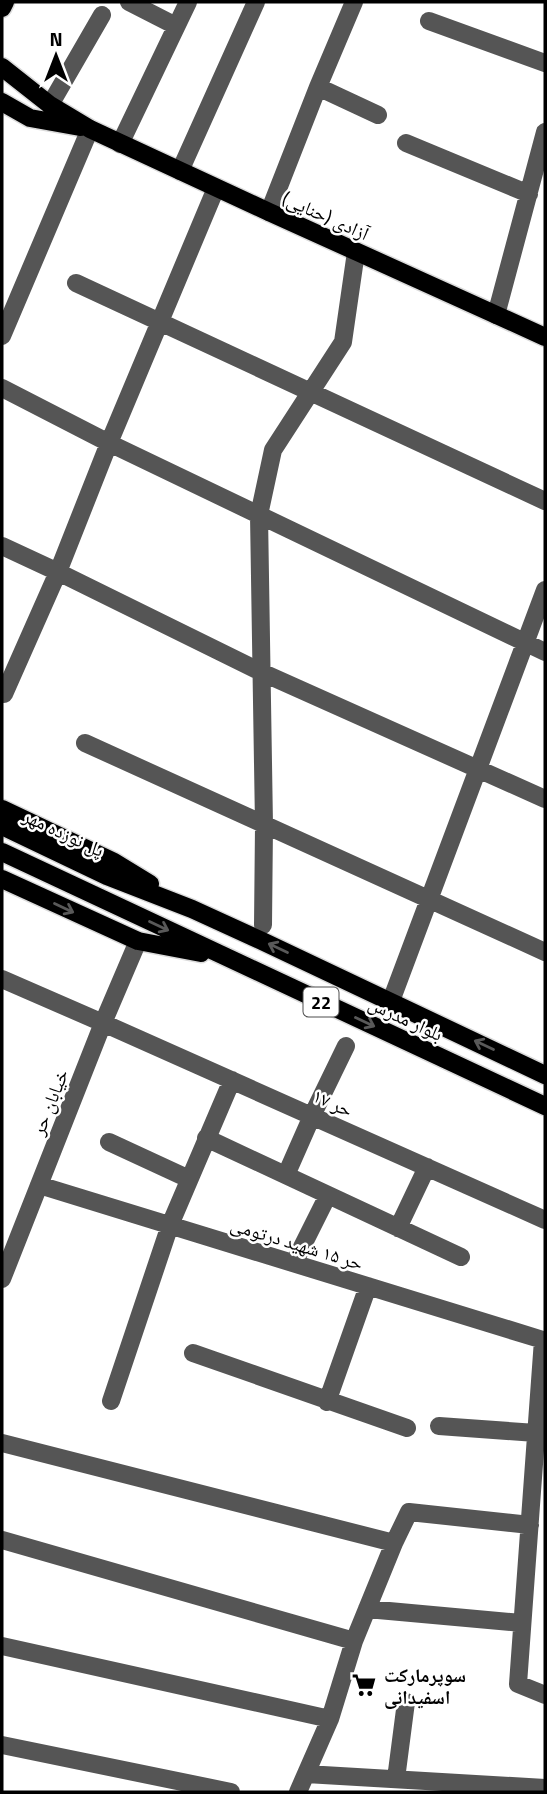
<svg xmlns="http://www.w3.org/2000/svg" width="547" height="1794" font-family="'Titillium Web','Noto Naskh Arabic',sans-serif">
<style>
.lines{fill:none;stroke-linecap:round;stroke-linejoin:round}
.major-casing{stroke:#dbdbdb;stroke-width:21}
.minor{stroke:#555;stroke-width:18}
.major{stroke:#000;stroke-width:18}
.oneway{stroke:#595959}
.labels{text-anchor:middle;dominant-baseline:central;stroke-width:5;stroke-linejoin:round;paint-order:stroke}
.shield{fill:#fff;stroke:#4c4c4c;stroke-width:2}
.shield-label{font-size:18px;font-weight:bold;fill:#000}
.street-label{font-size:19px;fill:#000;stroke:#fff}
.poi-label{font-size:19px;font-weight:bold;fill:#000;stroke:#fff;text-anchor:start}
</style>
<rect width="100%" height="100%" fill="#fff"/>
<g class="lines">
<g class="major-casing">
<path id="major" d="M2,8L5,2
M2,67L50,105L90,129L269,212L545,337
M2,102L30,118L80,127
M2,809L114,862L150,884
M2,826L107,876L192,909L262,941L545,1075
M2,852L545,1106
M2,879L138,941L201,953"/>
</g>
<path class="minor" d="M129,2L176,26
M429,21L545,63
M318,87L378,115
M50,105L102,15
M406,143L529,194
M120,144L188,2
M180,171L256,2
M269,212L318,87L354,2
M76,283L545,501
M496,315L545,132
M2,336L90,129
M2,388L109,443L545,652
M2,546L58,572L261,672L545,799
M2,693L4,694L58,572L109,443L216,188
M85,743L545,952
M263,925L264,825L259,515L273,450L343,342L356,252
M2,979L103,1023L545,1220
M391,1001L545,590
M206,1138L461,1257
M109,1142L189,1179
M286,1175L312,1116L346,1046
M39,1185L543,1340L518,1684L545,1695
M398,1228L427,1167
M294,1263L328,1195
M2,1279L103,1023L138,941
M193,1353L407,1428
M111,1401L170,1225L232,1080
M327,1402L368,1286
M439,1426L536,1433
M2,1443L394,1543
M2,1540L354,1641
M367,1609L522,1623
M2,1646L330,1719
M2,1745L231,1792
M306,1774L545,1788
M396,1779L406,1702
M298,1792L330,1719L354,1641L394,1543L409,1512L530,1525"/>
<use href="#major" class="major"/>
</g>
<defs><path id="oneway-shaft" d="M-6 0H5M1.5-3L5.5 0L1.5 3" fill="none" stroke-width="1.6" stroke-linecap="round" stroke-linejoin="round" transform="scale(1.75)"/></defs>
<g class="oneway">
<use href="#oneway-shaft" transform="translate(64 908) rotate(25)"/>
<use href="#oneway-shaft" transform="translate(159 926) rotate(25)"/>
<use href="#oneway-shaft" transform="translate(278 948) rotate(-155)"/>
<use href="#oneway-shaft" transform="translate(365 1022) rotate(25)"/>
<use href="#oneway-shaft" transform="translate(484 1045) rotate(-155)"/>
</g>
<defs>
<g id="supermarket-bare" transform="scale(1.89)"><path d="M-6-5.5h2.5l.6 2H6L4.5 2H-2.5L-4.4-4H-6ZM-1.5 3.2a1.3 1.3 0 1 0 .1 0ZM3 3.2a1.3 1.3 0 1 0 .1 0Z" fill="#000" stroke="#fff" stroke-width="2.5" paint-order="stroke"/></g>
</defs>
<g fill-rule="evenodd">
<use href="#supermarket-bare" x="364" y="1685"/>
</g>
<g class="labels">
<rect class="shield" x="303.5" y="987.5" width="35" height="29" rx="5"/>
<g class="shield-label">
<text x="321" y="1002">22</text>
</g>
<g class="street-label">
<text transform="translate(326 215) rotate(24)">آزادی (حنایی)</text>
<text transform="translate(64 832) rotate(25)">پل نوزده مهر</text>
<text transform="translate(406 1018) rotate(25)">بلوار مدرس</text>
<text transform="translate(49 1102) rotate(-68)">خیابان حر</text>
<text transform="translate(333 1102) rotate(24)">حر ۱۷</text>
<text transform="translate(297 1243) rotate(17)">حر ۱۵ شهید درتومی</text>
</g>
<g class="poi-label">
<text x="384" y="1674">سوپرمارکت<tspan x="384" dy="22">اسفیدانی</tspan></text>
</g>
</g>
<rect width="547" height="1794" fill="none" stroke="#000000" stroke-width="7"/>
<g transform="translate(56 56)" stroke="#ffffff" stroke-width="5" paint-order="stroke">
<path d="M0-5L12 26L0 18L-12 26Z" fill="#000000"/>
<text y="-10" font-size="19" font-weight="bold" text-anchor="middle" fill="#000000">N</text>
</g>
</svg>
